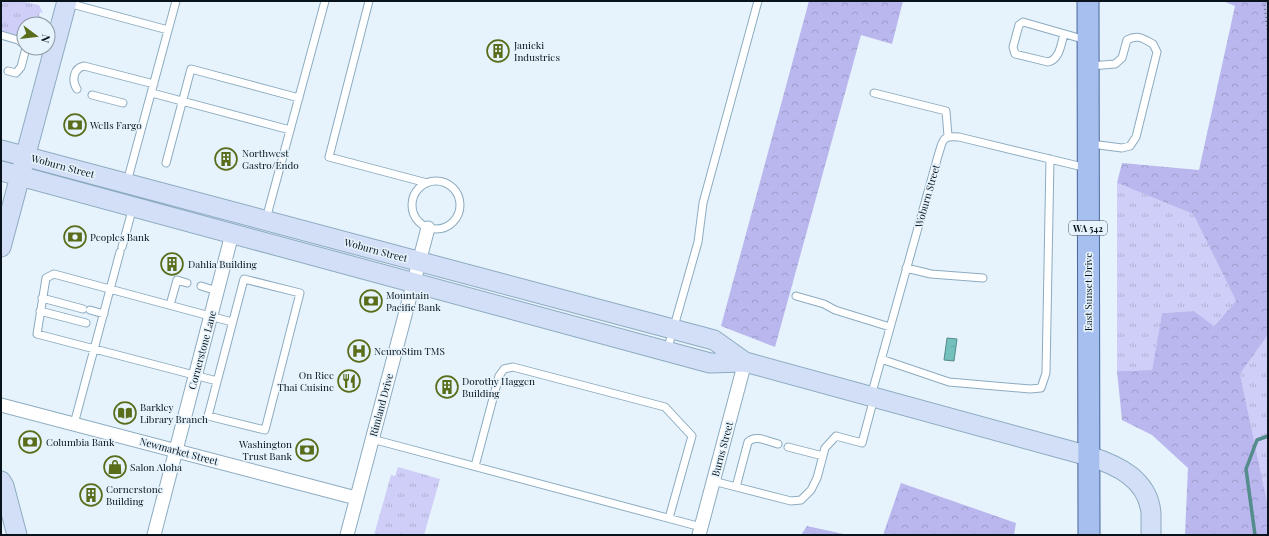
<svg xmlns="http://www.w3.org/2000/svg" width="1269" height="536" font-family="'Playfair Display',serif">
<style>
.grass{fill:url(#grass-tufts)}
.forest{fill:url(#forest-crowns)}
.water{fill:url(#water-ripples);stroke:#548c8c}
.lines{fill:none;stroke-linecap:round;stroke-linejoin:round}
.stream{stroke:#548c8c;stroke-width:3.5}
.lane-casing{stroke:#8cabc0;stroke-width:9}
.street-casing{stroke:#8cabc0;stroke-width:15}
.secondary-casing{stroke:#8cabc0;stroke-width:21}
.primary-casing{stroke:#49679c;stroke-width:23}
.path{stroke:#707c84;stroke-width:2;stroke-dasharray:1 3;stroke-linecap:butt}
.lane{stroke:#fff;stroke-width:7}
.street{stroke:#fff;stroke-width:13}
.secondary{stroke:#d3dff6;stroke-width:19}
.primary{stroke:#a7bfee;stroke-width:21}
.labels{text-anchor:middle;dominant-baseline:central;stroke-width:3;stroke-linejoin:round;paint-order:stroke}
.shield{fill:#e6f3fc;stroke:#4b565e;stroke-width:1}
.shield-label{font-size:9px;font-weight:bold;fill:#08131b}
.poi-label{font-size:10px;fill:#08131b;stroke:#e6f3fc;text-anchor:start}
.street-label{font-size:10px;fill:#08131b;stroke:#e6f3fc}
</style>
<defs>
<pattern id="grass-tufts" width="24" height="20" patternUnits="userSpaceOnUse"><rect width="24" height="20" fill="#cfcef8"/><path d="M3 7l-1-3M5 7V3M7 7l1-3M15 17l-1-3M17 17v-4M19 17l1-3" fill="none" stroke="#b0b0d4"/></pattern>
<pattern id="forest-crowns" width="20" height="18" patternUnits="userSpaceOnUse"><rect width="20" height="18" fill="#b9b7ed"/><path d="M2 6a3 3 0 1 1 6 0M12 15a3 3 0 1 1 6 0" fill="none" stroke="#9e9ccb"/></pattern>
<pattern id="water-ripples" width="26" height="14" patternUnits="userSpaceOnUse"><rect width="26" height="14" fill="#74c0bd"/><path d="M2 4q2-2 4 0t4 0M15 11q2-2 4 0t4 0" fill="none" stroke="#63a4a2"/></pattern>
</defs>
<rect width="100%" height="100%" fill="#e6f3fc"/>
<path class="grass" d="M1,1H20L39,5L43,13L40,12L39,16L42,17L40,24H24V38L1,32Z
M1117,183L1193,214L1236,301L1214,326L1194,311L1162,313L1152,370L1117,371Z
M1268,335V506L1240,374Z
M398,467L440,479L424,535H374L391,475L395,476Z"/>
<path class="forest" d="M809,1H903L892,44L861,35L775,347L721,326Z
M1223,1H1268V335L1240,374L1268,506V535H1185L1188,468L1152,435L1122,420L1117,371L1152,370L1162,313L1194,311L1214,326L1236,301L1193,214L1117,183L1122,163L1199,170L1235,6Z
M901,483L1016,523L1014,535H883Z
M807,526L848,535H801Z"/>
<path class="water" d="M947,338L957,339L954,361L944,360Z"/>
<g class="lines">
<path class="stream" d="M1255,535L1246,469L1257,440L1268,436"/>
<g class="lane-casing">
<path id="lane" d="M369,1L329,157L427,183
M68,3L168,30
M1064,34C1061,44 1060,59 1048,62L1015,54L1013,47L1019,25L1023,22L1086,40
M1,35L18,40L24,44
M1090,66L1115,64L1122,58L1127,40C1139,34 1143,39 1153,44L1157,52L1136,137L1130,146L1122,148L1091,144
M8,71L16,73L21,67L26,48
M77,89C71,80 74,68 84,66L154,84
M152,93L290,130
M874,93L946,111L948,136
M92,95L123,103
M166,163L191,69L299,98
M412 205a24 24 0 1 1 48 0a24 24 0 1 1-48 0Z
M127,182L176,1
M266,219L325,1
M122,247L133,207
M906,268L931,274L983,278
M244,279L300,293L265,430L208,416Z
M201,286L217,291
M796,296L824,304L835,310L890,327
M42,298L83,309
M170,305L177,280L187,283
M90,310L104,314
M40,311L86,323
M667,351L698,242L703,203L758,1
M881,359L949,382L1030,389L1041,388L1046,373L1050,159
M217,381L37,334L46,278L54,274L232,322
M871,396L938,156C943,141 941,135 959,137L1087,168
M74,424L120,252
M372,439L701,527
M788,447L823,456
M475,466L499,376L504,369L513,367L665,407L692,436L669,518
M713,481L791,501L801,500L811,490L817,478L825,448L836,436L862,443L874,398
M736,487L748,442C756,434 769,442 778,444"/>
</g>
<g class="street-casing">
<path id="street" d="M1,405L356,498
M154,535L232,234
M347,535L428,228
M699,535L745,362"/>
</g>
<g class="secondary-casing">
<path id="secondary" d="M1,150L714,340L745,362
M1,171L710,363L745,362L1089,456C1117,465 1148,479 1151,513C1151,520 1151,528 1151,535
M1,247L67,1
M1,481L4,486L17,535"/>
</g>
<g class="primary-casing">
<path id="primary" d="M1088,1L1089,535"/>
</g>
<path class="path" d="M1264,1L1268,34"/>
<use href="#lane" class="lane"/>
<use href="#street" class="street"/>
<use href="#secondary" class="secondary"/>
<use href="#primary" class="primary"/>
</g>
<defs>
<g id="building-ring" transform="scale(1.15)"><circle r="9.5" fill="#e6f3fc" stroke="#596d1b" stroke-width="1.5"/><path d="M-4-6H4V6H1V3H-1V6H-4ZM-2.5-4.3h1.7v1.8h-1.7ZM.8-4.3h1.7v1.8H.8ZM-2.5-1h1.7V.8h-1.7ZM.8-1h1.7V.8H.8Z" fill="#596d1b"/></g>
<g id="bank-ring" transform="scale(1.15)"><circle r="9.5" fill="#e6f3fc" stroke="#596d1b" stroke-width="1.5"/><path d="M-6-4H6V4H-6ZM0-2.3a2.3 2.3 0 1 0 0 4.6a2.3 2.3 0 1 0 0-4.6Z" fill="#596d1b"/></g>
<g id="hospital-ring" transform="scale(1.15)"><circle r="9.5" fill="#e6f3fc" stroke="#596d1b" stroke-width="1.5"/><path d="M-5-5h3v3.5h4V-5h3V5h-3V1.5h-4V5h-3Z" fill="#596d1b"/></g>
<g id="restaurant-ring" transform="scale(1.15)"><circle r="9.5" fill="#e6f3fc" stroke="#596d1b" stroke-width="1.5"/><path d="M-5-6h1v4h1v-4h1v4h1v-4h1v5L-1.5 .5V6h-2V.5L-5-1ZM5-6V6H3V1.5H1.5Q1.5-4 5-6Z" fill="#596d1b"/></g>
<g id="library-ring" transform="scale(1.15)"><circle r="9.5" fill="#e6f3fc" stroke="#596d1b" stroke-width="1.5"/><path d="M-6-4Q-3-5.5-.7-3.5V5Q-3 3-6 4ZM6-4Q3-5.5 .7-3.5V5Q3 3 6 4Z" fill="#596d1b"/></g>
<g id="shop-ring" transform="scale(1.15)"><circle r="9.5" fill="#e6f3fc" stroke="#596d1b" stroke-width="1.5"/><path d="M-5-2.5h2.3a2.7 3.5 0 0 1 5.4 0H5L5.5 6h-11ZM-1.5-2.5h3a1.5 2.3 0 0 0-3 0Z" fill="#596d1b"/></g>
</defs>
<g fill-rule="evenodd">
<use href="#building-ring" x="498" y="51"/>
<use href="#bank-ring" x="75" y="125"/>
<use href="#building-ring" x="226" y="159"/>
<use href="#bank-ring" x="75" y="237"/>
<use href="#building-ring" x="172" y="264"/>
<use href="#bank-ring" x="371" y="301"/>
<use href="#hospital-ring" x="359" y="351"/>
<use href="#restaurant-ring" x="349" y="381"/>
<use href="#building-ring" x="447" y="387"/>
<use href="#library-ring" x="125" y="413"/>
<use href="#bank-ring" x="30" y="442"/>
<use href="#bank-ring" x="307" y="450"/>
<use href="#shop-ring" x="115" y="467"/>
<use href="#building-ring" x="91" y="495"/>
</g>
<g class="labels">
<rect class="shield" x="1069" y="221" width="38" height="14" rx="3"/>
<g class="shield-label">
<text x="1088" y="228">WA 542</text>
</g>
<g class="poi-label">
<text x="514" y="45">Janicki<tspan x="514" dy="12">Industries</tspan></text>
<text x="90" y="125">Wells Fargo</text>
<text x="242" y="153">Northwest<tspan x="242" dy="12">Gastro/Endo</tspan></text>
<text x="90" y="237">Peoples Bank</text>
<text x="188" y="264">Dahlia Building</text>
<text x="386" y="295">Mountain<tspan x="386" dy="12">Pacific Bank</tspan></text>
<text x="374" y="351">NeuroStim TMS</text>
<text x="334" y="375" text-anchor="end">On Rice<tspan x="334" dy="12">Thai Cuisine</tspan></text>
<text x="462" y="381">Dorothy Haggen<tspan x="462" dy="12">Building</tspan></text>
<text x="140" y="407">Barkley<tspan x="140" dy="12">Library Branch</tspan></text>
<text x="46" y="442">Columbia Bank</text>
<text x="292" y="444" text-anchor="end">Washington<tspan x="292" dy="12">Trust Bank</tspan></text>
<text x="130" y="467">Salon Aloha</text>
<text x="106" y="489">Cornerstone<tspan x="106" dy="12">Building</tspan></text>
</g>
<g class="street-label">
<text transform="translate(63 166) rotate(15)">Woburn Street</text>
<text transform="translate(927 196) rotate(-74)">Woburn Street</text>
<text transform="translate(376 250) rotate(15)">Woburn Street</text>
<text transform="translate(1088 292) rotate(-90)">East Sunset Drive</text>
<text transform="translate(202 350) rotate(-75)">Cornerstone Lane</text>
<text transform="translate(381 405) rotate(-75)">Rimland Drive</text>
<text transform="translate(722 449) rotate(-75)">Burns Street</text>
<text transform="translate(179 451) rotate(15)">Newmarket Street</text>
</g>
</g>
<rect width="1269" height="536" fill="none" stroke="#08131b" stroke-width="4"/>
<g transform="translate(36 36) rotate(105)"><circle r="19" fill="#e6f3fc" stroke="#8d99a2"/>
<path d="M0-3L7 15L0 10L-7 15Z" fill="#596d1b"/>
<text y="-6" font-size="11" font-weight="bold" text-anchor="middle" fill="#08131b">N</text>
</g>
</svg>
